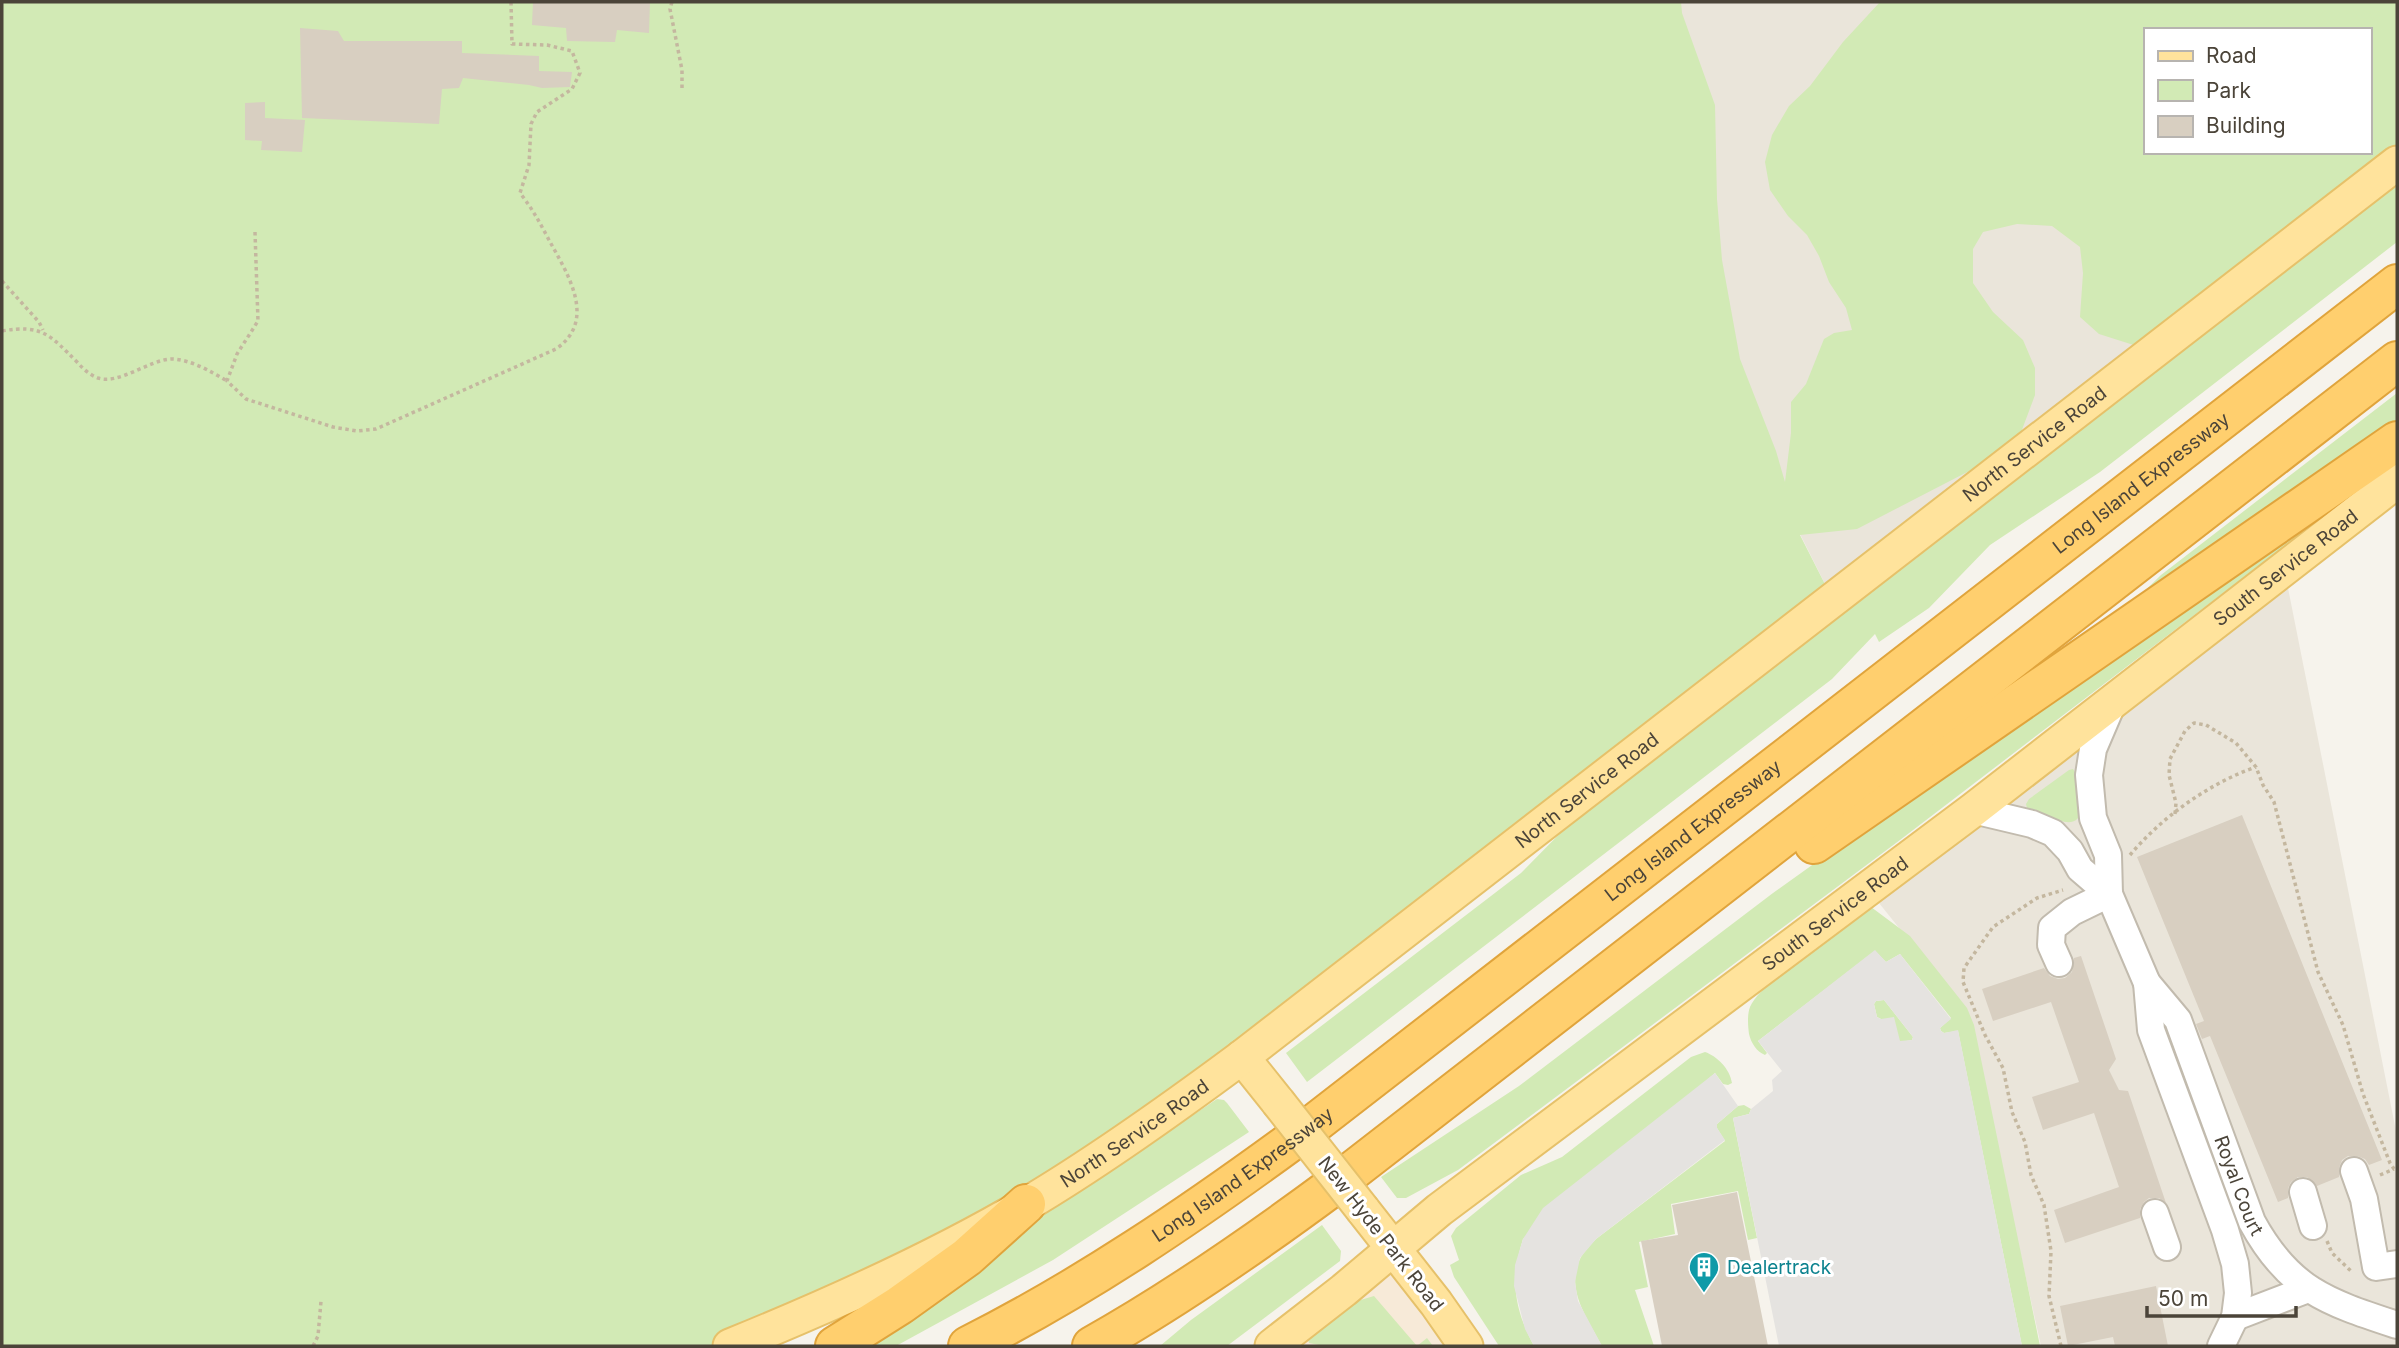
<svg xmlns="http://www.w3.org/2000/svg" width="2399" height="1348" font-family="Inter,sans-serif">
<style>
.residential{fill:#eae5da}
.commercial{fill:#f7ead8}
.green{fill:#d2eab5;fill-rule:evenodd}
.parking{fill:#e5e3e0;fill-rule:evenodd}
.building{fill:#d8cfc1}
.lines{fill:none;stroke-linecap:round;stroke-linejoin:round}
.minor-casing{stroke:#c2bbae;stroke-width:30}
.major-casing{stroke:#e6c16a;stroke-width:37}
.highway-casing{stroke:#e0a43c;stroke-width:42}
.path{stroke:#c4b79f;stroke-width:3.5;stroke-dasharray:3.5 3.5;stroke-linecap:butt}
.minor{stroke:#fff;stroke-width:26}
.major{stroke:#ffe39c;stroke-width:33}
.highway{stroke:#ffcf6e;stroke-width:38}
.major-bridge-casing{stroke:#e6c16a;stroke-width:37;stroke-linecap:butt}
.major-bridge{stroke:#ffe39c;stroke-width:33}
.labels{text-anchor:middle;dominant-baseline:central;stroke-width:6;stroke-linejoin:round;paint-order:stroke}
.street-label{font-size:19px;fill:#4b4439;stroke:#fff}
.culture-label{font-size:19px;fill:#0d838f;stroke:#fff;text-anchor:start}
</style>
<rect width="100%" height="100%" fill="#f6f3ec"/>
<path class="residential" d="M1648,2H2113L2144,358L1833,600L1709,352Z
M2286,578L2397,1136V1346H2041L1970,1026L1960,1004L1871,893Z"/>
<path class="commercial" d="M1393,1267L1449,1346H1291Z"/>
<path class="green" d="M2,2H1681L1682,13L1715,105L1717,199L1722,260L1740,359L1776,451L1785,482L1791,433V402L1806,384L1824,339L1834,333L1852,330L1846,308L1829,282L1819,256L1807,235L1788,216L1770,190L1765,162L1772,135L1789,106L1810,86L1843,42L1880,2H2397V163L2143,348L2099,334L2080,317L2083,273L2080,247L2052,226L2017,224L1983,232L1973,249V283L1993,312L2023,340L2035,368V395L2020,435L1975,468L1857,529L1800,535L1833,600L1174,1107L730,1346H2ZM2145,30H2369V152H2145Z
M2397,179V242L2100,472L1990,545L1929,608L1879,642L1875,634L1832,679L1307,1082L1286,1053L1521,873L1580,813Z
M2397,393V425L2115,620L2161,575Z
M2350,496L1900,840L1458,1170L1406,1198H1397L1381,1177L1519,1086L1773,893L1935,777Z
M2073,769C2080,778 2079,790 2081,801C2085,841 2044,813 2027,808L2026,804L2029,799L2069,770Z
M1871,907L1910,936L1967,1008L1974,1025L2040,1346H2022L1958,1031L1944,1033L1941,1031L1940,1028L1951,1018L1900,954L1886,962L1875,951L1758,1041L1767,1053L1765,1055C1757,1052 1751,1043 1749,1034C1748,1026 1747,1015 1750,1007C1762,980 1844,927 1871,907Z
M1884,1000L1913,1037L1912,1040L1900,1042L1881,1019L1877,1017L1874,1004L1876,1001Z
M1705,1052C1717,1056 1730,1069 1732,1083L1728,1085L1723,1084L1715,1073L1523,1239C1510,1281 1514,1308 1534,1346H1499L1454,1277L1450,1265L1459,1260L1451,1236L1456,1228L1521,1175L1562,1157L1691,1057Z
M1217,1099L1224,1100L1227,1103L1249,1132L1053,1260L896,1346H848Z
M1744,1105L1751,1109L1749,1114L1733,1118L1757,1238L1748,1240L1738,1191L1671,1204L1675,1234L1639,1242L1648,1287L1635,1290L1654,1346H1602C1588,1320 1564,1288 1581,1257C1585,1250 1591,1245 1596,1239L1725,1141L1717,1128V1124L1738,1106Z
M1322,1225L1341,1251L1340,1261L1227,1346H1160L1191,1320Z
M1374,1296L1417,1346L1427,1338L1433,1346H1324L1309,1343L1308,1340L1354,1302Z"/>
<path class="parking" d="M1875,950L1886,962L1900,954L1951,1019L1940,1028L1941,1031L1944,1033L1958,1030L2022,1346H1779L1733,1118L1749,1114L1751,1109L1773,1091L1772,1080L1782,1071L1758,1041ZM1884,1000L1913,1037L1912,1040L1900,1041L1894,1017L1881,1019L1877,1017L1874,1004L1876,1001Z
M1715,1073L1738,1106L1717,1124V1128L1725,1140L1596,1239L1580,1258L1575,1282L1578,1301L1602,1346H1534L1525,1329L1514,1286L1515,1265L1523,1239L1543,1208Z"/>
<path class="building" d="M533,2H650L649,33L617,30L615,42L567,41L566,28L532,25Z
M300,28L338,31L344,41H462V53L539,56V71L572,72L570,87L542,88L529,85L463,78L459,88L442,89L439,124L302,118Z
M265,102V118L305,120L302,152L261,150L262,141L245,140V103Z
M2242,815L2382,1160L2369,1165L2365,1159L2357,1156H2348L2342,1160L2339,1168V1177L2317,1186L2307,1177H2298L2291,1182L2288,1188V1198L2278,1202L2210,1036L2202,1039L2196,1024L2204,1021L2137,857Z
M2081,956L2116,1059L2109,1070L2119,1090L2128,1091L2166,1203L2159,1198H2149L2144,1202L2140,1209V1218L2065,1243L2054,1210L2119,1187L2094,1113L2043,1130L2032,1097L2079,1082L2051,1002L1993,1021L1982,989L2044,968L2050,976L2058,979L2065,978L2072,972L2074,958Z
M1737,1192L1768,1346H1662L1641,1241L1678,1235L1672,1205Z
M2156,1286L2168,1346H2115L2113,1337L2068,1346L2060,1306Z"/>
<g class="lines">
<g class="minor-casing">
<g id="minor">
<path id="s1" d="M2114,700L2093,749L2089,775L2093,818L2108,855L2109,894L2147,983L2178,1020L2252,1222C2289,1290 2327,1302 2397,1325"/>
<path d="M1973,810L2032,824L2053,833L2070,851L2080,869L2109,894"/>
<path d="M2059,963L2051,945L2052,928L2072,912L2109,894"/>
<path d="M2147,983L2151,1030L2225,1230L2235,1264L2238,1293L2235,1317L2221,1346"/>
<path d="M2354,1171L2364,1199L2376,1267L2397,1264"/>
<path d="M2303,1192L2313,1226"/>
<path d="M2155,1213L2167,1247"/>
<path d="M2235,1317L2308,1289"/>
</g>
</g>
<g class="major-casing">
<g id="major">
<path d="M1242,1057L1278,1102"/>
<path d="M1363,1210L1436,1303L1466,1346"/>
<path id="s2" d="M730,1346C831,1305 932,1260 1027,1204C1101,1160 1172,1109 1242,1057L2397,163"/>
<path id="s3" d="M1272,1346L1344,1290L1439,1210L1973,810L2397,481"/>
</g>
</g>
<g class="highway-casing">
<g id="highway">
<path d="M1814,844L2397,441"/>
<path d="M835,1346L900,1305L967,1257L1026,1204"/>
<path id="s4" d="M968,1346C1085,1287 1192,1214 1297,1137L2397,284"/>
<path d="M1092,1346C1176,1299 1256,1243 1333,1186L2397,361"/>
</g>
</g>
<path class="path" d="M672,2L670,9L682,70V89
M255,232L258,321L237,354L227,381L246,399L333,427L357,431L376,429L556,349C598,320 567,273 549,240C540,223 532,208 520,193L529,165L531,124L537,112L572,89L580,73L572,51L547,45L512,44L511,2
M2,281L39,322L43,330
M2,331C42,324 50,335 77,362C83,369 90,375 98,378C119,385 149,360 171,359C190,359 212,372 227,381
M2175,814L2176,803L2169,775L2170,759L2185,731L2194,723L2206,725L2236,743L2256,767L2263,785L2274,802L2318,972L2343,1025L2363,1094L2390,1163L2394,1169L2397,1170
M2130,855C2161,818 2209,783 2256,767
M2380,1175L2394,1169
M2327,1241L2332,1253L2352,1272
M313,1346L318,1336L321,1301
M2061,1346L2049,1296L2051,1251L2044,1205L2031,1175L2025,1142L2012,1112L2003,1068L1985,1035L1963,982L1964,968L1993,927L2037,898L2063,890"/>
<use href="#minor" class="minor"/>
<use href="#major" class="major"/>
<use href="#highway" class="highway"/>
<g class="major-bridge-casing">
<path id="major-bridge" d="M1278,1102L1363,1210"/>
</g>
<use href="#major-bridge" class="major-bridge"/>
</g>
<defs>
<g id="building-pin" transform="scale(1.575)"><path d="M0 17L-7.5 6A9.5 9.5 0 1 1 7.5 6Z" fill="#0f9aa8" stroke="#fff"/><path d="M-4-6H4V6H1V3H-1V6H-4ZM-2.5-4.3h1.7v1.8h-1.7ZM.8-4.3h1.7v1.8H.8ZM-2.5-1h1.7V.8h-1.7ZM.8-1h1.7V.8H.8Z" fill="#fff"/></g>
</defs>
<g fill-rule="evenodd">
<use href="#building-pin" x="1704" y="1267"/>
</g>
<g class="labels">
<g class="street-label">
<text stroke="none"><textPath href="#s2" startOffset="1592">North Service Road</textPath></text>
<text stroke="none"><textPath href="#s4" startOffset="1458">Long Island Expressway</textPath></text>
<text stroke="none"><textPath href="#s3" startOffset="1278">South Service Road</textPath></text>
<text stroke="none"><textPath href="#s2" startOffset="1026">North Service Road</textPath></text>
<text stroke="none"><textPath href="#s4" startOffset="891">Long Island Expressway</textPath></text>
<text stroke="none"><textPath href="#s3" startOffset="710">South Service Road</textPath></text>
<text stroke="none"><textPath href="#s2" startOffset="458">North Service Road</textPath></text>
<text stroke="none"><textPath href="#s4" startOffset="324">Long Island Expressway</textPath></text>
<text stroke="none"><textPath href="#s1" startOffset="523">Royal Court</textPath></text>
<text transform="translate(1381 1234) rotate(52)">New Hyde Park Road</text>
</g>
<g class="culture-label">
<text x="1727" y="1267">Dealertrack</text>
</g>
</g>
<rect width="2399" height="1348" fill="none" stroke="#4b4439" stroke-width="7"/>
<rect x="2144" y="28" width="228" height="126" fill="#ffffff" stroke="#b7b4b0" stroke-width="2"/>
<rect x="2158" y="51" width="35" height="10" fill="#ffe39c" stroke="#b7b4b0" stroke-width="2"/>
<text x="2206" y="63" font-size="21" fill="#4b4439">Road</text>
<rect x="2158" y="80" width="35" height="21" fill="#d2eab5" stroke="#b7b4b0" stroke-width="2"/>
<text x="2206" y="98" font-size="21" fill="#4b4439">Park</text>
<rect x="2158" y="116" width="35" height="21" fill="#d8cfc1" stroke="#b7b4b0" stroke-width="2"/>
<text x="2206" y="133" font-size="21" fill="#4b4439">Building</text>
<path d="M2147 1306v10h149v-10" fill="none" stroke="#4b4439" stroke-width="3.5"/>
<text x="2158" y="1306" font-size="21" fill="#4b4439" stroke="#ffffff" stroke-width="5" paint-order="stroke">50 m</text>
</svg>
